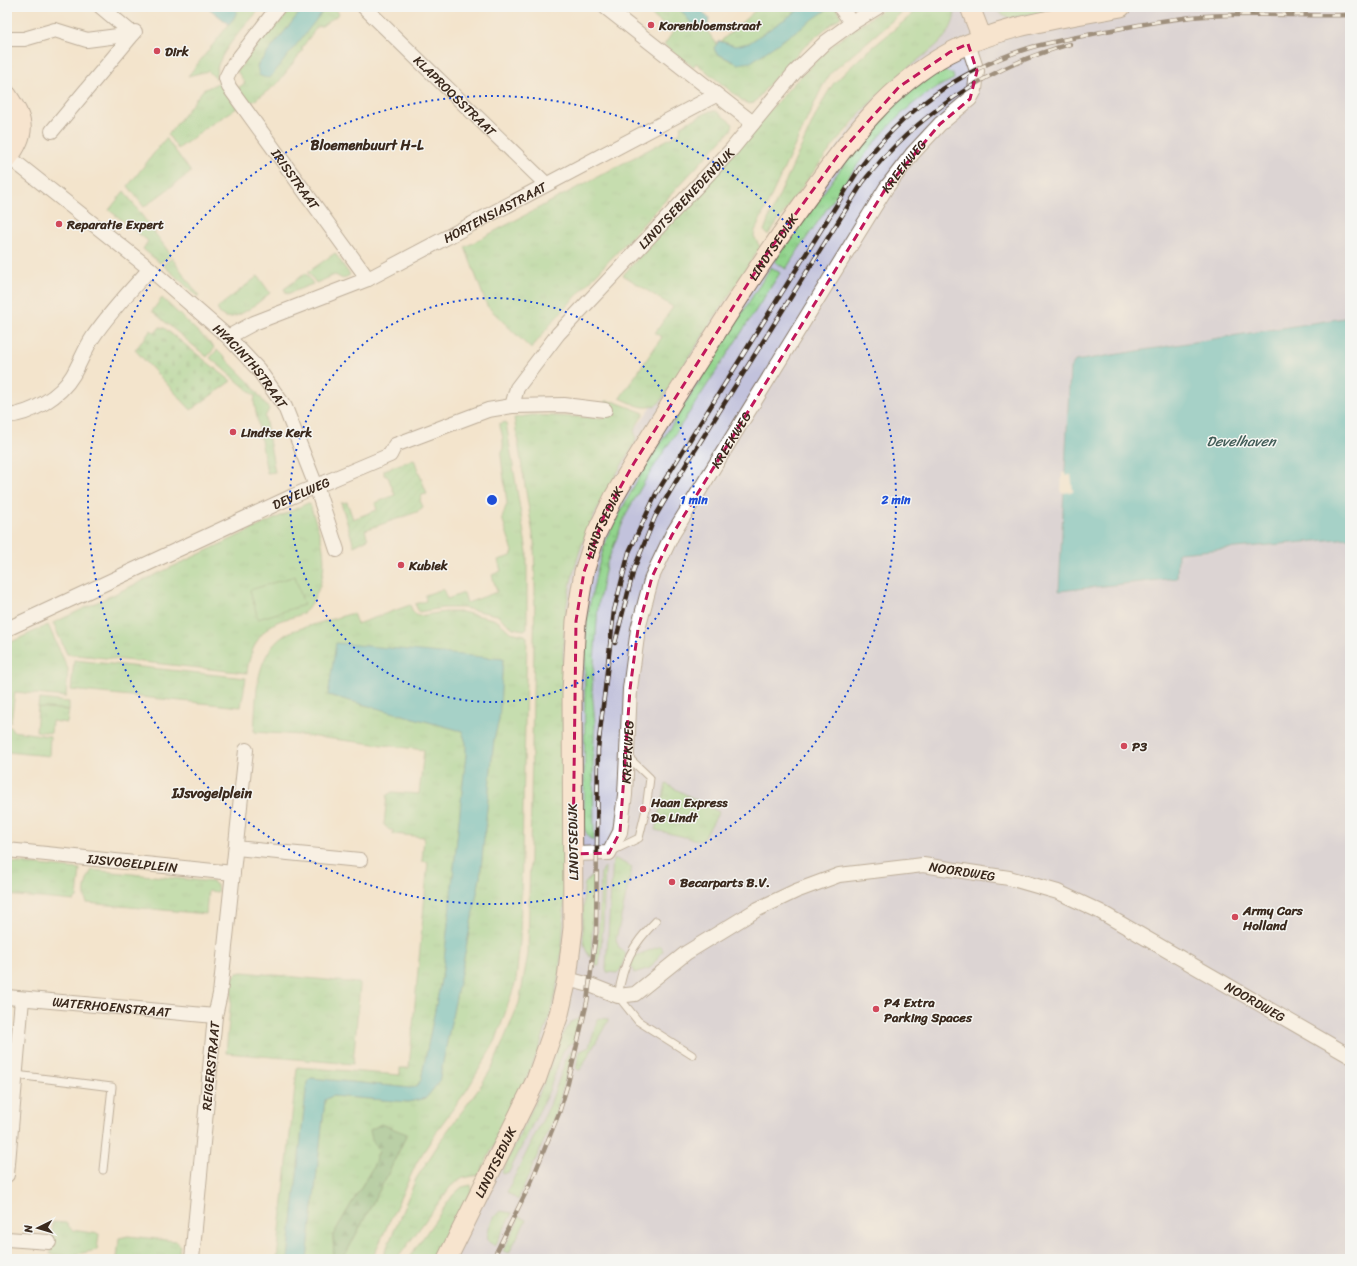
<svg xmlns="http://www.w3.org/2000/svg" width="1357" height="1266" font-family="Sriracha,sans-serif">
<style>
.industrial{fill:#c2c2dc}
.grass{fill:url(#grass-tufts);stroke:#667f55}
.forest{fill:url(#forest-firs);stroke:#58704b}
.cemetery{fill:url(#cemetery-stones);stroke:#667f55}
.garden{fill:url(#garden-furrows);stroke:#667f55}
.pitch{fill:#91d48c;stroke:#667f55}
.water{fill:#4bbac0;stroke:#43726f}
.pier{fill:#f3e4cc}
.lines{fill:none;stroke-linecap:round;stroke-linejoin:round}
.lane-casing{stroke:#7b6b5b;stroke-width:9}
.street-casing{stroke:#7b6b5b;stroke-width:16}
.secondary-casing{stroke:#7b6b5b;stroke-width:21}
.lane{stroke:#fff;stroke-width:7}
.street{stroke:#fff;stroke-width:14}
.secondary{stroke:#fde4d1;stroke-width:19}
.rail-casing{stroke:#3b2a1e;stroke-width:4.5}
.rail{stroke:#f6f6f2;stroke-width:3;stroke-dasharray:9;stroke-linecap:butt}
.marked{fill:none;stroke:#c2185b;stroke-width:3;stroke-dasharray:8 5;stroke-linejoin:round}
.ring{fill:none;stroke:#1d4ed8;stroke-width:2;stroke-dasharray:2 4}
.poi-dot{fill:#d1495b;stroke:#f6f6f2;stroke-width:1.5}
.labels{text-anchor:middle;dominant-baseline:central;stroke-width:3;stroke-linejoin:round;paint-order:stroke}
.poi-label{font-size:13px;font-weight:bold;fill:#3b2a1e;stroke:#f6f6f2;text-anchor:start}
.street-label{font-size:13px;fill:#3b2a1e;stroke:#f6f6f2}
.neighbourhood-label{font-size:14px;font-weight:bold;fill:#3b2a1e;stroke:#f6f6f2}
.water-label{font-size:14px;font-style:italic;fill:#415c57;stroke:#f6f6f2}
.centre{fill:#1d4ed8;stroke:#f6f6f2;stroke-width:2}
.ring-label{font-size:12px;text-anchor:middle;font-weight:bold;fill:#1d4ed8;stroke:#f6f6f2;stroke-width:3;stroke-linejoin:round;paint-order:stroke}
</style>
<defs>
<pattern id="grass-tufts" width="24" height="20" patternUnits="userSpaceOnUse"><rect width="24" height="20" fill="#91d48c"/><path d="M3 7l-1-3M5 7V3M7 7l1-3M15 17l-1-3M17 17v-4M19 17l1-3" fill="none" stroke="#7eb678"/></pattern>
<pattern id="forest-firs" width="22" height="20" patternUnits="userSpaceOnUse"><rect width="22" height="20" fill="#74b678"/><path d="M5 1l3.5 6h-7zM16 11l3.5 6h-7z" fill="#609462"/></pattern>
<pattern id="cemetery-stones" width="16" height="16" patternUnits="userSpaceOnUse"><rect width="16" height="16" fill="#91d48c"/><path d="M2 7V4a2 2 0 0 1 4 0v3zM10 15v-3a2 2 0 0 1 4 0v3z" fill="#7eb678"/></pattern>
<pattern id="garden-furrows" width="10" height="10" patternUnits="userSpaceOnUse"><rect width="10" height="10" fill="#91d48c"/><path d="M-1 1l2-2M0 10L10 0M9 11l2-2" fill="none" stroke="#7eb678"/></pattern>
</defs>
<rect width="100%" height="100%" fill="#f6f6f2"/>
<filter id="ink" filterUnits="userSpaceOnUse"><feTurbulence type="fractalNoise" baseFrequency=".025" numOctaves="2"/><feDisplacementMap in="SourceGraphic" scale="8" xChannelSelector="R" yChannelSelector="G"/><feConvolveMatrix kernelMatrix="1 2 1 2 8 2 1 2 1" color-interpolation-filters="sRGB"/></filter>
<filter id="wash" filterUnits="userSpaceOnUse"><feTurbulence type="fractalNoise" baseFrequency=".012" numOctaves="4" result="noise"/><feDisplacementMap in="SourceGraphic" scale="16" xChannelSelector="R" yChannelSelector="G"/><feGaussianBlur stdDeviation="0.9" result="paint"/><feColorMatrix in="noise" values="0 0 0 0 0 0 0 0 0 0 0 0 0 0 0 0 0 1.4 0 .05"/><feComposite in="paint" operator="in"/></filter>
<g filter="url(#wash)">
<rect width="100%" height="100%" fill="#f3e4cc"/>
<path class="industrial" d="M937,7H1350V1259H449L549,1010L563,530Z"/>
<path class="grass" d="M231,7H258V11C244,28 214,56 216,79L208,71L188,76L234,18L237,11Z
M293,7H304L257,66L324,10L323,7H338L336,9L339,14L322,26L317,27L301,49L303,50L277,84L251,103H249L238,88L245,83L237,71L275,23L278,25Z
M641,7H678L695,28L700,31L704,27L717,44L714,48L716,53L733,62L825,11V7H836L841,17C808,40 779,71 754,103L749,104L744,102L696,63L693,67L664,45L673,32Z
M759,7H803L749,43L735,46L721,41Z
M886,7H908L831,73L822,87L755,231L754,236L760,247L660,402C647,413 634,404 620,398L662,337L655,333L673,307L623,275L794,83L835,43Z
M921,7H955C956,35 933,48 914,63C854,110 812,174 768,235L764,231L768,220L813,121L825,97L833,84L860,58Z
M989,7H1070L1010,18Z
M942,70L953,74L954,79C895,104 859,162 824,213C811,232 798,249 786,269L775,262C782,245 797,229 808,214C846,162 884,102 942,70Z
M220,82L237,108L207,127L178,149L168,135L203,90Z
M710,111H716L733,124L731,130L553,321L531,349L487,306L465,247L680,133L681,126Z
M166,138L191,172L144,207L128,186Z
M124,191L171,255L160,263L143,249L148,241L109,210Z
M335,253L350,275L343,279L335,275L316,283L308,272Z
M172,258L199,296L198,297L163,265Z
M771,267L780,273L646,479L627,512L606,565L598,606L592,690L595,723L593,755L594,840L589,838L584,828L585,658L587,617L597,571L607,537L638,479Z
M306,273L313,284L287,294L284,289Z
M258,276L270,293C260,301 225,333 217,308Z
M162,298L213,346L214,349L207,357L152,311Z
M217,350L250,383L269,409L265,417L275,472L267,473L254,402L255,396L210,358Z
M606,401L615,402L644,413L634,430L636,437L635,443C609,486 587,521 574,570C561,616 563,665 563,712C564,755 564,799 564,842C565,883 565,924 560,965C551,1041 513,1107 479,1175L463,1178L451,1186L397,1259H382L416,1179L445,1134L478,1090L493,1066L519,1003L528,954L535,589L534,541L514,418L532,415L605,418Z
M506,422L527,552V628L524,630L513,628L497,615L464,608H443L419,612L415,604L426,601L425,595L443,589L447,599L464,593L467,603L497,592L492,575L501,571L498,560L511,556L513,552L502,518L507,503L501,456C505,445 503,435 499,424Z
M308,503L310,505C321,537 331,560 317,593C314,600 309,609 303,613C295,618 285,618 277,622C258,632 249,653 247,673L67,654L53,623Z
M410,605L413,612L418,616L445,612H462L493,619L499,622L510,632L525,635L527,637L520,941L516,981L496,1040L467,1090L441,1125L417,1162L372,1259H343L388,1174L407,1134L372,1140L379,1151L373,1167L333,1235L334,1259H307L325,1100L332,1096L408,1102L426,1098L439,1082L480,878L494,739L499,720L503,659L466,656L329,695L462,731L466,743V755L443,970L421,1080L416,1087L410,1088L311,1078L307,1082L288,1259H277L297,1067L400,1075V1068H409L428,862L422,861L424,837L393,834V830H389L384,825L387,795L392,792L419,794L424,750L300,735L254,732C257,695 253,650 292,631L353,613L357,624Z
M48,625L68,669L66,697L15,692L11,722H7V644Z
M74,660L246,678L241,707L71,690Z
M38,707L69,710L67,723L52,721L51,733L36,731Z
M7,726L11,727L12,731L50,736L49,756L7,752Z
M666,784L719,812L702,841L655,830Z
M613,859H616L632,867L616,940L619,948L626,954L621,969L617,973L607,972L606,968Z
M7,862L80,869L77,898L74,901L7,895Z
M605,867L603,926L599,966L595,964L599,925L601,873L602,869Z
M92,870L213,882L217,885L218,892L208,891L206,914L87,903C82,894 86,878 92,870Z
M595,873L591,957C578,949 584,903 584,889L585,883Z
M661,946L663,951L650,968L634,973L631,965L635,956Z
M243,972L359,983L360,985L353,1064L226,1053L233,977L237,973Z
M580,1018L574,1042L568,1045L563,1051L548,1093L509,1172L503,1174L502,1172L541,1090L564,1032L571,1022Z
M598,1018L608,1019V1021L580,1070H578L576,1068L579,1052L589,1047Z
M573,1050L556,1113L518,1200L507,1192L550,1105L568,1054Z
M471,1185L472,1190L438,1259H408L453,1195L462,1187Z
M500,1211L512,1213L495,1246L488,1241C486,1231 492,1217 500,1211Z
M517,1216L526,1220L509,1253L503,1251L518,1221Z
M53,1222L66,1223L72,1230L99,1234L97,1250L68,1256L50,1254Z
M128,1236L176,1241L180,1245L178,1259H117L119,1238Z"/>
<path class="forest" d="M381,1124L407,1134L388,1174L343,1259H334L333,1235L373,1167L379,1151L372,1140L370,1130Z"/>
<path class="cemetery" d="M160,327L164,328L231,381L191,410L135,350L151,330L155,333Z"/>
<path class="garden" d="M414,459L427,494L422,495L420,500L423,507L417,512L365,530L368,539L354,546L341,503L347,502L353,519L377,510L375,503L395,495L388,477L384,475V470Z"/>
<path class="pitch" d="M295,576L304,605L258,619L250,590Z
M39,699L69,702V710L38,707Z"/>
<path class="water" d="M207,7H231L237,11L234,18L229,24Z
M304,7H323L324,10L270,78L263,77L259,75L257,66Z
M678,7H699L709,19L708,25L700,31L695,28Z
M803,7H825V11L751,62L738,64L716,53L714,48L719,41L735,46L749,43Z
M1350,317V538L1178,553L1177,578L1059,591L1070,368L1075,361Z
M336,643L503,659L499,720L494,739L480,878L439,1082L426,1098L408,1102L332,1096L325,1100L307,1259H288L307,1082L311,1078L410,1088L416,1087L421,1080L443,970L466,755V743L462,731L328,695Z"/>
<path class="pier" d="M1062,473H1065V476L1071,475L1073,492L1061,493Z"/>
</g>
<g filter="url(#ink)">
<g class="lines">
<g class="lane-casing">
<path id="lane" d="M612,851L639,838L646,809L650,778L628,757
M656,921C631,946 624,962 618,996L638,1021L692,1055
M16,1075L112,1087L103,1170"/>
</g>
<g class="street-casing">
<g id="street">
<path id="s1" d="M278,7L231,68L226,78L229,87L368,279"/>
<path id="s2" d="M364,7L546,184"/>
<path d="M605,7L753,123"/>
<path d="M840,7L852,23"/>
<path d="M7,39H24L55,30L87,40L133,34L135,32"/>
<path d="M52,131L133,34L101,7"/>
<path id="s3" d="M9,157L150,269L228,337L258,369L285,407L316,486L337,550"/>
<path id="s4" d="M228,337L254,323L368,279L716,95"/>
<path id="s5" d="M512,406L517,388L558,334L732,149L795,72L826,42L852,23L878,7"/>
<path d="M7,416C31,414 60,397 73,375C80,363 85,349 93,337C109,313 130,291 150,269"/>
<path id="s6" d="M7,629L293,496L390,455L395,445L488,410L512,406L564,405L605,410"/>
<path d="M236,848L360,860"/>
<path id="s7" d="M7,850L233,873"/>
<path id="s8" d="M573,854L609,853L620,832L625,795L630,689L638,629L652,577L672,535L886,188L913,153L940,124L970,99L975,90L977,71L968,44"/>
<path id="s9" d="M567,979L590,985L618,996L635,994L686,953L758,909L796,891L839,875L923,865L1009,878L1058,892L1099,911L1350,1056"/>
<path id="s10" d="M7,997L215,1016"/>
<path d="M7,1175L22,999"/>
<path d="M7,1239L49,1242"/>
<path id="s11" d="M192,1259L215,1016L220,994L246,750"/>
</g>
</g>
<g class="secondary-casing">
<g id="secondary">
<path d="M970,7L982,38"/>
<path d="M7,95C25,122 27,133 7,159"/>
<path id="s12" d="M447,1259L536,1080L559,1014L567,979L573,928L572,691L576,621L584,572L596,534L614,497C646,441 682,387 716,333C746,286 777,239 810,194C849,139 889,85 949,53C1001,25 1064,18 1121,7"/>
</g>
</g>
<use href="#lane" class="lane"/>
<use href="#street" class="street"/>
<use href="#secondary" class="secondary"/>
<g class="rail-casing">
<path id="rail" d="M615,643L634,569L655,517L687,463L863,182C916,115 987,67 1070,44
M493,1259L532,1180L559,1113L568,1083L587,1002L596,933L598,749L614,611L629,552L656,494L859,169C902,112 960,70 1029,48C1054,41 1080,37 1106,31C1139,25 1171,18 1205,16C1253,13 1302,16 1350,15"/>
</g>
<use href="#rail" class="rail"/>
</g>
</g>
<path d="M0 0H1357V1266H0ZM968,44L977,71L970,99L940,124L886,188L672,535L652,577L638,629L630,689L620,832L609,853L573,854L576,621L584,572L604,516L634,463L768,252L839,154L899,87L950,52Z" fill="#f3e4cc" fill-opacity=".55" fill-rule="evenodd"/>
<path class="marked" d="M968,44L977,71L970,99L940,124L886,188L672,535L652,577L638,629L630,689L620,832L609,853L573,854L576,621L584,572L604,516L634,463L768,252L839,154L899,87L950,52Z"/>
<g class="ring">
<circle cx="492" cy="500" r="202"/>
<circle cx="492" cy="500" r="404"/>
</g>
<g class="poi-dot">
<circle cx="651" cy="25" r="4"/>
<circle cx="157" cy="51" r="4"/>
<circle cx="59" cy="224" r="4"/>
<circle cx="233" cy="432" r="4"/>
<circle cx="401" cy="565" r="4"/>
<circle cx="1124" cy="746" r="4"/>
<circle cx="643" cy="809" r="4"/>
<circle cx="672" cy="882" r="4"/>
<circle cx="1235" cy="917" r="4"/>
<circle cx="876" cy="1009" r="4"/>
</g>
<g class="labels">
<g class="poi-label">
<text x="659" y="25">Korenbloemstraat</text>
<text x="165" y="51">Dirk</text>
<text x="67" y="224">Reparatie Expert</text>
<text x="241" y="432">Lindtse Kerk</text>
<text x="409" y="565">Kubiek</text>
<text x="1132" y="746">P3</text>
<text x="651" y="802">Haan Express<tspan x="651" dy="15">De Lindt</tspan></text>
<text x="680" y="882">Becarparts B.V.</text>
<text x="1243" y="910">Army Cars<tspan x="1243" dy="15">Holland</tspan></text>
<text x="884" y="1002">P4 Extra<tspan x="884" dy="15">Parking Spaces</tspan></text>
</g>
<g class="street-label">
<text stroke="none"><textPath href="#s2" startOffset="127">KLAPROOSSTRAAT</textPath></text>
<text stroke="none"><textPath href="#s8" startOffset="800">KREEKWEG</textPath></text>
<text stroke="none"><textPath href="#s1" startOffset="211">IRISSTRAAT</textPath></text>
<text stroke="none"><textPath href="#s5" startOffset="273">LINDTSEBENEDENDIJK</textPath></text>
<text stroke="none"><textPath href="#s4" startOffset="295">HORTENSIASTRAAT</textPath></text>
<text stroke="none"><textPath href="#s12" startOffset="1091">LINDTSEDIJK</textPath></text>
<text stroke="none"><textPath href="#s3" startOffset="320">HYACINTHSTRAAT</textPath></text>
<text stroke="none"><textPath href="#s8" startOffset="476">KREEKWEG</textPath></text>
<text stroke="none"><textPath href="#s6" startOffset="324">DEVELWEG</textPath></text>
<text stroke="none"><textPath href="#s12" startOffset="767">LINDTSEDIJK</textPath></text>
<text stroke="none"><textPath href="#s8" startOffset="140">KREEKWEG</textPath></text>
<text transform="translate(573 842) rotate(-91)">LINDTSEDIJK</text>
<text stroke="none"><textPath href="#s7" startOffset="126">IJSVOGELPLEIN</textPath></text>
<text stroke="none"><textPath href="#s9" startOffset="433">NOORDWEG</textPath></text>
<text stroke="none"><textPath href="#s9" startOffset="757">NOORDWEG</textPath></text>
<text stroke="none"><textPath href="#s10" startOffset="105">WATERHOENSTRAAT</textPath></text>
<text stroke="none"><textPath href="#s11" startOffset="194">REIGERSTRAAT</textPath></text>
<text stroke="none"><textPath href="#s12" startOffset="108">LINDTSEDIJK</textPath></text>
</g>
<g class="neighbourhood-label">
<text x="367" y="145">Bloemenbuurt H-L</text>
<text x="212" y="793">IJsvogelplein</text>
</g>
<g class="water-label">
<text x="1241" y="441">Develhaven</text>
</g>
</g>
<circle cx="492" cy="500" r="6" class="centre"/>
<g class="ring-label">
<text x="694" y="504">1 min</text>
<text x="896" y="504">2 min</text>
</g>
<rect width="1357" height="1266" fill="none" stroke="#f6f6f2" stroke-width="24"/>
<g transform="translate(38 1228) rotate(265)" stroke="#f6f6f2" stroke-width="3" paint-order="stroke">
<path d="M0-3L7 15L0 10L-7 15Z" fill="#3b2a1e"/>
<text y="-6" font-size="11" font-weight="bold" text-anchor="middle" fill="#3b2a1e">N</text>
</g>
</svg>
